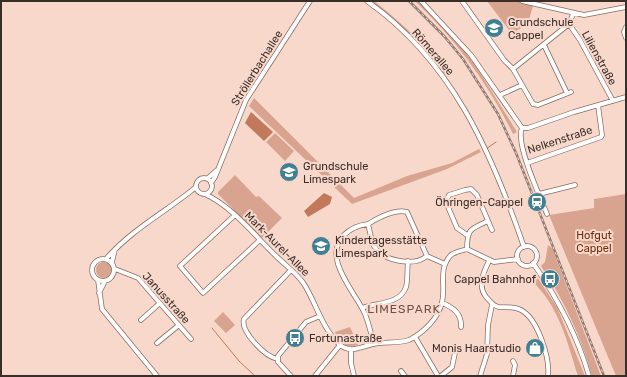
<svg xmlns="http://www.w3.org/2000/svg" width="627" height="377" font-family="Rubik,sans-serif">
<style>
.green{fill:#d9a48f}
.water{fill:#c1785b}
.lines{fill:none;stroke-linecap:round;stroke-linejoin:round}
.stream{stroke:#c1785b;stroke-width:1}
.minor-casing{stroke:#896d62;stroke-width:5.5}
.minor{stroke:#fff;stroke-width:4}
.rail-casing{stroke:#917b73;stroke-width:2.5}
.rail{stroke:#f9d8cc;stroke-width:1;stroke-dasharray:3;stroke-linecap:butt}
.labels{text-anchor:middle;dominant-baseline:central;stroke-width:4;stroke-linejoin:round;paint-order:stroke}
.poi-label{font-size:11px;fill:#3a2e29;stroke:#f9d8cc;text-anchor:start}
.street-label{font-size:11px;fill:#3a2e29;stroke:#f9d8cc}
.park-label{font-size:11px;fill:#712d0e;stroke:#f9d8cc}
.neighbourhood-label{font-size:12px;letter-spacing:1px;fill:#6b5046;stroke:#f9d8cc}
</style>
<rect width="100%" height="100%" fill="#f9d8cc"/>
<path class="green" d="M371,1H374C402,23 424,44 447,72L444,74L404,31Z
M415,1H418L458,42L474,63L517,132L513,134C488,83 456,40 415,1Z
M487,1H520L533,6L528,23L512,34Z
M254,98L354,198L407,176L452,163L479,149L481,152L447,169L352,204L249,106Z
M275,133L294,151L285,161L266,142Z
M235,175L256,197L259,196L282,218L262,238L218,194V192Z
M626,194V376H616L549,215L594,208V199Z
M548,245L552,248L601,376H592C581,337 564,300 541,266L545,262Z
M96 270a8 8 0 1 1 16 0a8 8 0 1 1-16 0Z
M535,274L557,307L585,376H578C567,341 559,306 531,280Z
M223,312L235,325L226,333L214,321Z
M350,327L358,345L348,347L337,338L335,332Z"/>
<path class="water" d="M251,112L273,132L264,141L245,123Z
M324,193L332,197L330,204L308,217L304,211Z"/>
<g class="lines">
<path class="stream" d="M486,149L496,142
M212,328L239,361L255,376"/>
<g class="minor-casing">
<path id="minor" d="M367,1C452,61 491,151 524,247
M421,1L471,55L522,128H528L574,112L626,97
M462,1L504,60L513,69L533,104L538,105L571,92
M522,1L584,15L626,7
M569,24L580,40L613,101
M626,27L624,32L626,38
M544,45L567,93
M513,69L569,24L573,14
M500,95L522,85
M522,128C515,143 540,197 547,214
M527,163L601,137L602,135L598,105
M196 186a8 8 0 1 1 16 0a8 8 0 1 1-16 0Z
M207,179L217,170
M211,183L215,177L246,100L310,1
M205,194C234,208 253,234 276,256C285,265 297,273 304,284C316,303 322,328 339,344C350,354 360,347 373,344C384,341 398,344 409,340C423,333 439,318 442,302C446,286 438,270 450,256C453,252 462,251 467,249L494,262L518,259
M539,194L575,185
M235,215L180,266L203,293L260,240
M368,224C359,225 351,228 344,235C321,258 356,293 365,314C369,324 371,334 374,344
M368,224C378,218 396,209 407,212L427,256L445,264
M368,224C370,231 371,240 374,246C382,261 414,267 427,256
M467,235L457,228L446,202L449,195L465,190L471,189L477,195L492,230
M517 256a10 10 0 1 1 20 0a10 10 0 1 1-20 0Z
M467,249C467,228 471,229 488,221
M92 270a11 11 0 1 1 22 0a11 11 0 1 1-22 0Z
M106,259C132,229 166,212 196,187
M489,261C483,273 477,287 487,298C491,302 493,306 499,307C507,308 513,306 521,310C538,319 550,358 548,376
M112,262L115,249
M533,263C558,299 577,334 589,376
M115,269L138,278L191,339
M98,280L102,309L157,376
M99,293L105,281
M442,303C453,307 462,314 461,327
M362,308C376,302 400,305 406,287C408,279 407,269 408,261
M141,320L160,303
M415,337L438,376
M157,343L179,325
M351,350V363L354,376
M278,359C265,357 240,331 244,319L291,270
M513,361L515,365L513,376
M401,371L405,376
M291,376L278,362V356L306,322L320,316
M315,376L340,345
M441,376L452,367L456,348
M480,376L487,354L488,325L492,305"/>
</g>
<use href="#minor" class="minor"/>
<g class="rail-casing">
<path id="rail" d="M409,1L444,36L463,59L498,114L516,153L604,376"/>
</g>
<use href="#rail" class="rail"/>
</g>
<defs>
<g id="school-disc" transform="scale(1)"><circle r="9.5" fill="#407f94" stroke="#f9d8cc"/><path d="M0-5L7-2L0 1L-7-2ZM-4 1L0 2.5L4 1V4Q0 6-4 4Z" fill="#fff"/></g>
<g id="station-disc" transform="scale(1)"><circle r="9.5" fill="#407f94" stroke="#f9d8cc"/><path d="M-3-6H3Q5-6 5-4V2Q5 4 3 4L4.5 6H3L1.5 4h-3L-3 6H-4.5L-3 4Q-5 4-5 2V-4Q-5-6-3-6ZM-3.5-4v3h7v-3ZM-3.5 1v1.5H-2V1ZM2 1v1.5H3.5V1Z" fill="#fff"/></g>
<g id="bus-disc" transform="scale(1)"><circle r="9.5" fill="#407f94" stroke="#f9d8cc"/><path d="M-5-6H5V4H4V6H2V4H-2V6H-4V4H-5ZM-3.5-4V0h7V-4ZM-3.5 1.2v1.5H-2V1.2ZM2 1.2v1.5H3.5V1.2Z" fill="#fff"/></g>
<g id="shop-disc" transform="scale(1)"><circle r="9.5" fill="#407f94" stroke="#f9d8cc"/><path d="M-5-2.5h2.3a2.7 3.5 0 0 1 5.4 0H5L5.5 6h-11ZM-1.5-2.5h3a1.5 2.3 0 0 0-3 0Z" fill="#fff"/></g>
</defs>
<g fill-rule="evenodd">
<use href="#school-disc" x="494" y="28"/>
<use href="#school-disc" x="289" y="172"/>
<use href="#station-disc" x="537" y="202"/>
<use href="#school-disc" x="321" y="246"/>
<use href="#bus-disc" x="550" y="279"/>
<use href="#bus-disc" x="295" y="338"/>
<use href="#shop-disc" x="535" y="348"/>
</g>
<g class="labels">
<g class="poi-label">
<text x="508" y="22">Grundschule<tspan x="508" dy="13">Cappel</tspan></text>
<text x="303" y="166">Grundschule<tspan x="303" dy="13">Limespark</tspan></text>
<text x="523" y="202" text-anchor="end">Öhringen-Cappel</text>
<text x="335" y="240">Kindertagesstätte<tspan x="335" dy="13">Limespark</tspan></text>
<text x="536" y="279" text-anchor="end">Cappel Bahnhof</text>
<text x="309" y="338">Fortunastraße</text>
<text x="521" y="348" text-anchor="end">Monis Haarstudio</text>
</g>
<g class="street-label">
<text transform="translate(433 52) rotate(49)">Römerallee</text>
<text transform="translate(599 58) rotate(61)">Lilienstraße</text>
<text transform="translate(257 68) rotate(-58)">Ströllerbachallee</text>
<text transform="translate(560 140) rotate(-18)">Nelkenstraße</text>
<text transform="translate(277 244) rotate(45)">Mark-Aurel-Allee</text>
<text transform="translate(166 298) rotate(48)">Janusstraße</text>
</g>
<g class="park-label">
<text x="594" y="235">Hofgut<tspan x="594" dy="13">Cappel</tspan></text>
</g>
<g class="neighbourhood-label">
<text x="404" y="309">LIMESPARK</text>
</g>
</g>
<rect width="627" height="377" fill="none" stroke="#3a2e29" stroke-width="4"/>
</svg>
